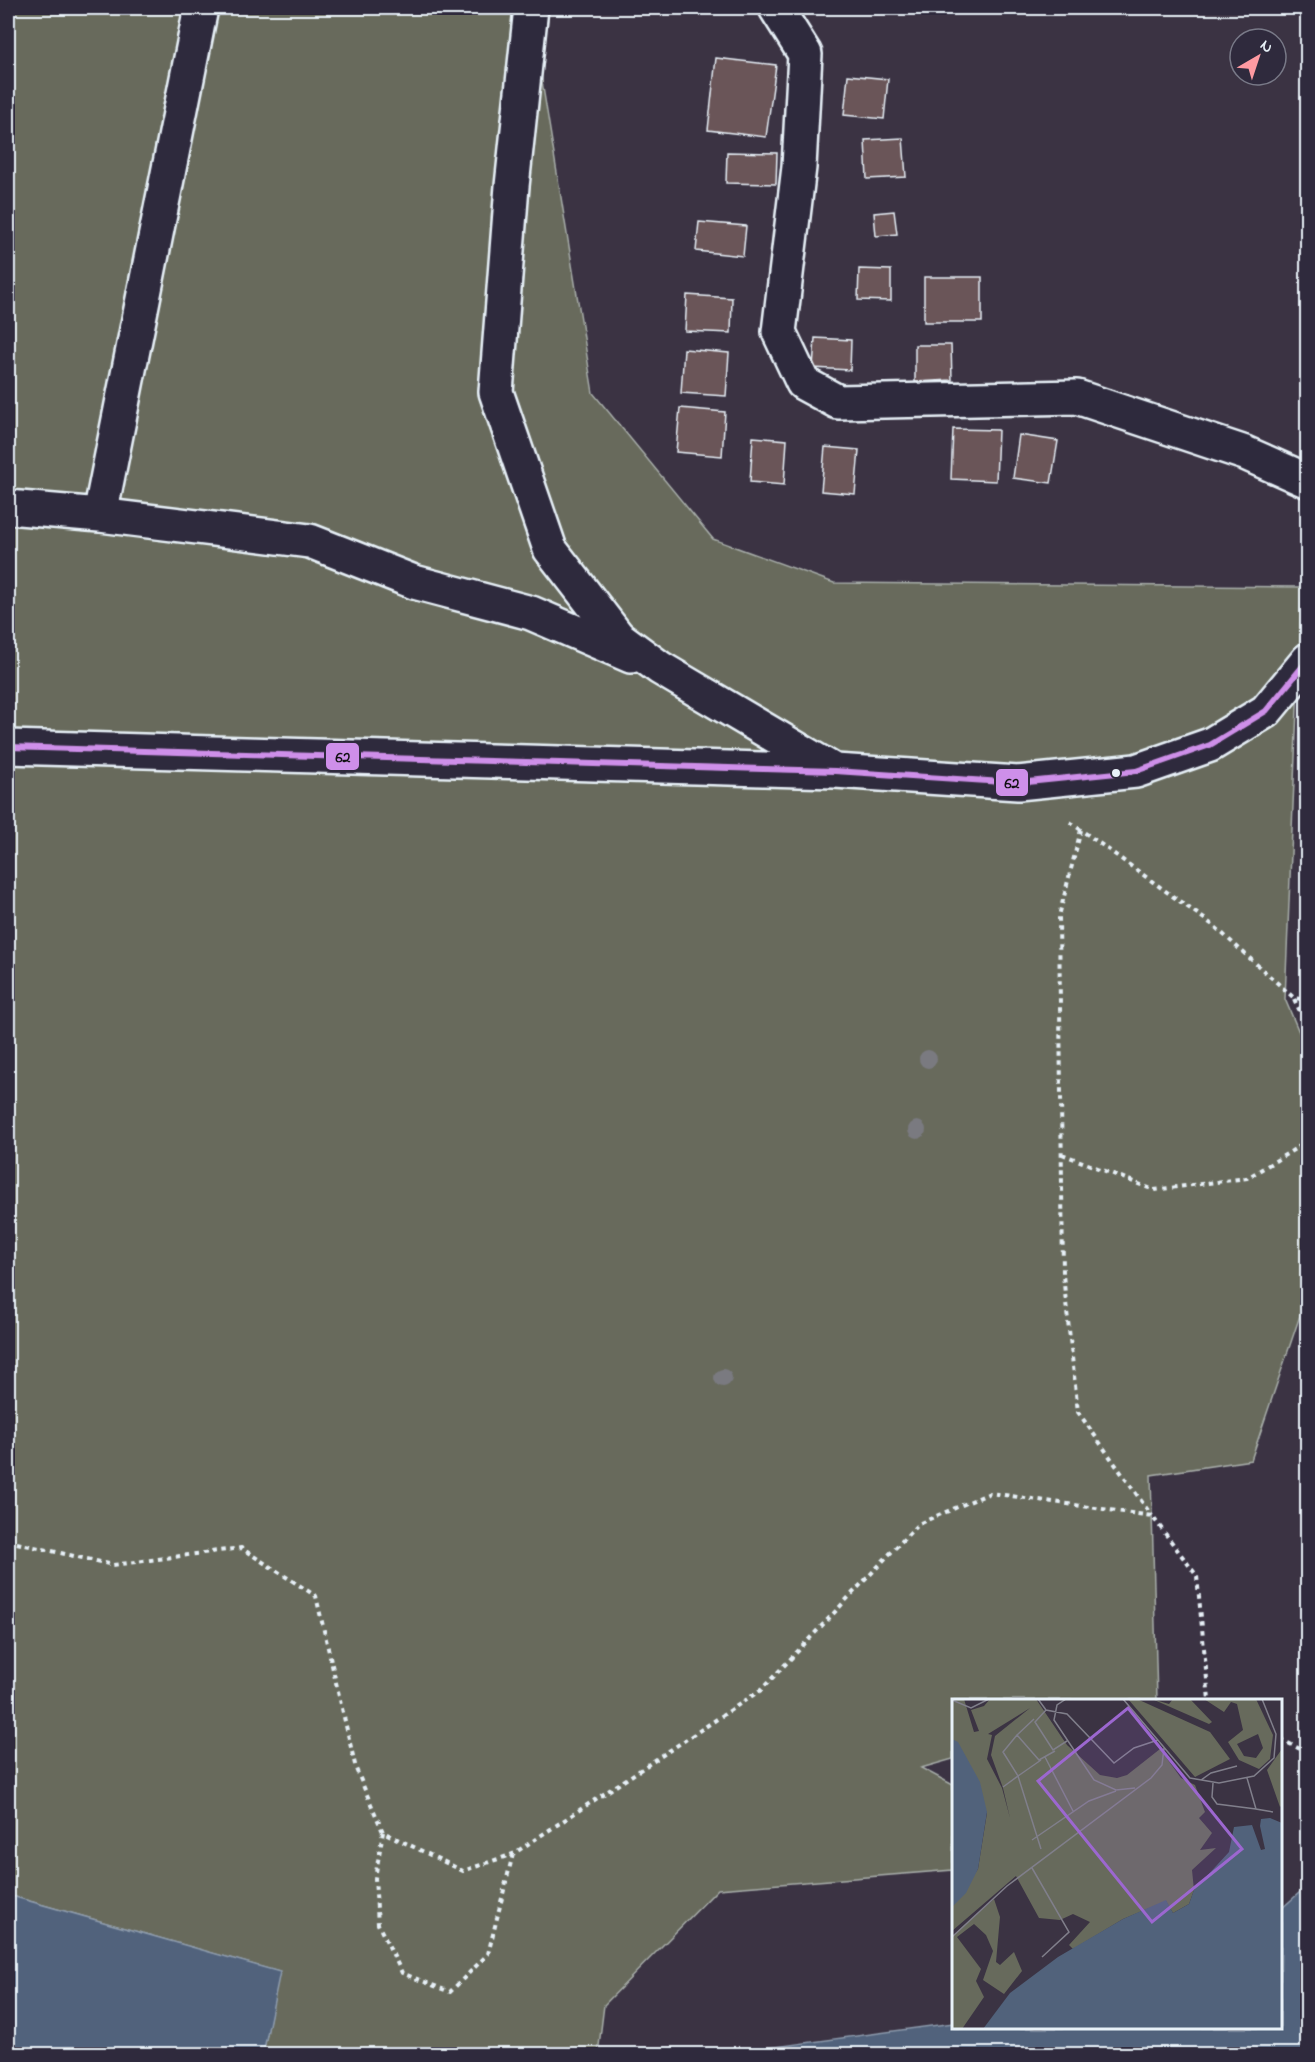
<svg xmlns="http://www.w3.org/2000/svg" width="1315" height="2062" font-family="'Indie Flower',sans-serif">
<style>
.green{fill:#676a5c;stroke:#a8aeaa;stroke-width:1.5}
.water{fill:#51627b;stroke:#8d9bad;stroke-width:1.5}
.building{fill:#6a5559;stroke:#e8f1f8;stroke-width:1.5}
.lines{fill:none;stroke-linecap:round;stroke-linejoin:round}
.minor-casing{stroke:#e8f1f8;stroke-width:38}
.path{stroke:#e8f1f8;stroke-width:4;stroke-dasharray:4.5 4.5;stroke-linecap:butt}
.minor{stroke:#2f2a3d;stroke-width:33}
.bus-1-casing{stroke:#2f2a3d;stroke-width:10}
.bus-1{stroke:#ce8fe9;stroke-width:6}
.tree{fill:#7a7a80}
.bus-dot{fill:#e8f1f8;stroke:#2f2a3d;stroke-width:2}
.inset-road{fill:none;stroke:#807f8b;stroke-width:1.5}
.view{fill:#9c67d0;fill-opacity:0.15;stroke:#9c67d0;stroke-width:3}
.inset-edge{fill:none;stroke:#e8f1f8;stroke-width:3}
.line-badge{stroke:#2f2a3d;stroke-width:2}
.pale-badge-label{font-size:16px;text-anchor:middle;font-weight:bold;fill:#111}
</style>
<rect width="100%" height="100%" fill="#3b3343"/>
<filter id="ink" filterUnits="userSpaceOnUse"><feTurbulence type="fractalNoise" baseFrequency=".0167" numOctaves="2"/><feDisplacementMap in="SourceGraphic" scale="12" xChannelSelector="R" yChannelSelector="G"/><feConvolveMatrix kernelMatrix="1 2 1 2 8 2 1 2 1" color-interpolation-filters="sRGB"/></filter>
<g filter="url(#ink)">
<path class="green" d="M8,8H530L593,393L713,539L834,583L1302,587L1285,999L1307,1051V1295L1251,1460L1151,1475L1157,1700H954L953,1759L921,1768L953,1785V1870L718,1889L604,2005L598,2054H263L279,1972L8,1895Z"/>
<path class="water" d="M1307,1886V2054H723L953,2023L954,2028H1280L1281,1909Z
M8,1895L280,1972L263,2054H8Z"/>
<path class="building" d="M716,58L776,65L766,137L708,130Z
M848,75L888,79L884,119L844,115Z
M903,138L906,177L867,179L865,140Z
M727,152L777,153L776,184L726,183Z
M894,211L897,234L876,236L874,213Z
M699,222L746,226L743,256L696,251Z
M859,269L891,270V301L858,300Z
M924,277H982V322H924Z
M687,295L732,298L731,333L685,331Z
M815,338L851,340L850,370L813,368Z
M915,345H951L952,380L915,382Z
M684,349L729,353L726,396L681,393Z
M680,408L725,412L722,456L676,452Z
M953,429L998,430L996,481L951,479Z
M1019,435L1058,441L1051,483L1013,478Z
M753,437L787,440L784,485L750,482Z
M825,447L859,450L855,494L821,491Z"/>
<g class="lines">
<g class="minor-casing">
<path id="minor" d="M531,8L512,186L496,392L550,549L618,637L660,668L831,769
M776,8L805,54L799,167L779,332L803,383L838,402L1077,397L1245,453L1308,481
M8,507L100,515L310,541L414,582L531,613L631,656
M100,515L201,8
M8,747L835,771L1018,783L1136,771L1210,745L1266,711L1308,660"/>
</g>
<path class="path" d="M1070,822L1214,926L1294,998L1308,1000
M1081,830L1059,916L1063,1275L1078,1412L1152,1516
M1294,999L1308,1028
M1062,1154L1154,1190L1247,1178L1308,1141
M8,1541L113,1565L241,1548L316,1596L356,1769L383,1832L463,1871L513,1854L761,1690L918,1524L990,1493L1152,1516L1197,1576L1209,1700
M1280,1739L1308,1753
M383,1832L375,1878L378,1924L402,1973L450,1992L488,1954L513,1854"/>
<use href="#minor" class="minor"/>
<g class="bus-1-casing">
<path id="bus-1" d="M8,747L835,771L1018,783L1136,771L1210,745L1266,711L1308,660"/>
</g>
<use href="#bus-1" class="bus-1"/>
</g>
<g class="tree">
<circle cx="928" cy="1059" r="9"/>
<circle cx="917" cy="1130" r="9"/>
<circle cx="723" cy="1378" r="9"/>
</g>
</g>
<circle class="bus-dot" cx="1116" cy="773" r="5"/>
<g transform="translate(952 1699)">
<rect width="330" height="330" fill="#3b3343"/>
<path d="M0,0H12L22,33L27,32L19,11L32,7L38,0H84L115,46L148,76L165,79L175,76L208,50L229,79L243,86L253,113L247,119L260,134L248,151L264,149L240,171L242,191L237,205L221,214L214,202L171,220L121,250L117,246L138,223L121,215L108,221L87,219L64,177L0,232V208L26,170L35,114L0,41ZM78,9L43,37L39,56L51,89L58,119L50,89L35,60L40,36L36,35ZM176,0H185L258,33L278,60L243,78ZM200,0L217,5L221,0H238L260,23L257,25ZM252,0H304L321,36L318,60L307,70L287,61L276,43L291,31L285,5L279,3L272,13ZM306,35L311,49L304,59L292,57L285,45ZM330,50V106L328,108L315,71ZM42,200L48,218L44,263L48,266L62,253L70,272L52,295L31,281L41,252L34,236L22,225L5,238L29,270L24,282L32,298L10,330H0V237Z" fill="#676a5c" fill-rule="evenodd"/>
<path d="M0,40L6,43L28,83L35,113L26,170L14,194L0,208ZM318,119L330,124V330H31L58,294L106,258L171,220L214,201L221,214L237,205L242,191L277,153L282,128L300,126L309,151L313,150L308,127L309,120Z" fill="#51627b"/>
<path class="inset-road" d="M86,0L94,11L115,15L162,64L182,49L206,41M114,0L105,6L102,21L142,81L164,91L183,89M171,0L238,79L267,84L302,77L322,59L324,35L310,0M0,1L19,9L37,0M94,11L83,23L101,51L115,42M82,20L65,36L87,61L103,52M65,36L51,53L66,77L89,61M93,58L121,112M295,79L304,110L321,113M249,81L259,74L285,67M261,84L260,98L265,105L304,110M51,88L66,77L89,150M80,141L137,102L164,92M80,169L117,233L90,258M0,238L55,187L199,79L210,66L212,49"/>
<path class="view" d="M176,9L290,150L200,223L86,82Z"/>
<rect width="330" height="330" class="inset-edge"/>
</g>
<g class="line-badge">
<rect x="325" y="742" width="35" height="29" rx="6" fill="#ce8fe9"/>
<rect x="995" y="768" width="34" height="29" rx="6" fill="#ce8fe9"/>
</g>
<g class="pale-badge-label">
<text x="343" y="762">62</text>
<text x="1012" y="788">62</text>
</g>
<rect width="1315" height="2062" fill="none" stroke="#2f2a3d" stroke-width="30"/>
<rect x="15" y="15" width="1285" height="2032" fill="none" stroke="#e8f1f8" stroke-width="2" filter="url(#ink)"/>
<g transform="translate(1258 57) rotate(39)"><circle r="28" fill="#2f2a3d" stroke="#797a88" stroke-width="1.5"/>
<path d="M0-4.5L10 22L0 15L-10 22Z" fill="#ff9aa2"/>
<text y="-9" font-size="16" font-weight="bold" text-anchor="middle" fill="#e8f1f8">N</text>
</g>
</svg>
